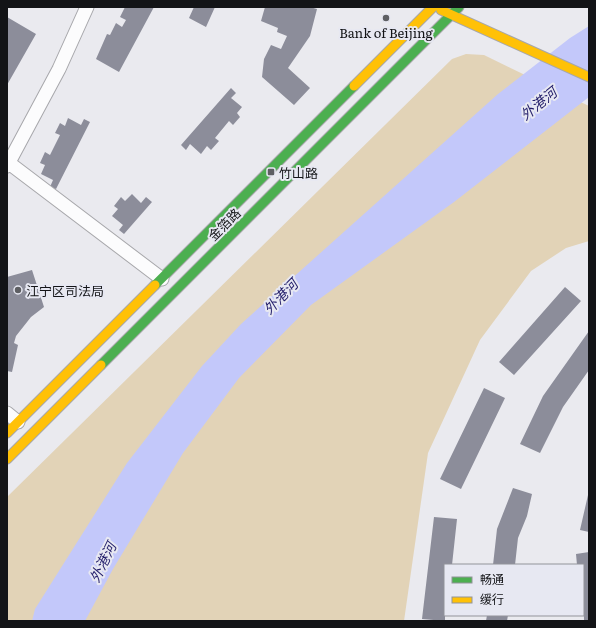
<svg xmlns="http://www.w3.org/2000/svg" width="596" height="628" font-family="Literata,'Noto Sans SC',serif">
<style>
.green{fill:#e2d3b7}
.water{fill:#c3c8fa}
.building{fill:#8c8d9a}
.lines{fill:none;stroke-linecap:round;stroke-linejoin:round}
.street-casing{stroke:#a7a7ab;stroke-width:15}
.fast-casing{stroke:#a7a7ab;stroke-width:11}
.slow-casing{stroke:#a7a7ab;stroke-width:11}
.street{stroke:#fcfcfd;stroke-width:13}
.fast{stroke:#4caf50;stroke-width:9}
.slow{stroke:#ffc107;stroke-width:9}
.poi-dot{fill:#5e5f63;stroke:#e7e8f2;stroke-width:1.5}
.labels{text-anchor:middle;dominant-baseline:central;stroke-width:4;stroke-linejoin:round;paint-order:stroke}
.poi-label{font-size:13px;fill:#131417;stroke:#e7e8f2;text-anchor:start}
.street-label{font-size:13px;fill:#131417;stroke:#e7e8f2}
.water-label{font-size:14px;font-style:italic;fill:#231e6a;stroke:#e7e8f2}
</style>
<rect width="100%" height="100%" fill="#eaeaef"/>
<path class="green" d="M466,54L484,55L589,106V241L566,248L531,271L480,340L428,453L404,621H7V497L452,59Z"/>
<path class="water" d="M589,26V97L454,202L311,305L239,378L183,453L113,569L85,621H32L35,609L127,463L202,366L241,324L498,94L570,38Z"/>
<path class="building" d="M125,7H154L119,72L96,59L107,34L110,35L116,23L122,27L126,20L120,17Z
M194,7H215L206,27L189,18Z
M265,7H310L317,9L310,36L288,68L310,88L294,105L262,77L264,59L271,45L281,49L287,36L277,32L278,28L261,21Z
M7,17L36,34L7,85Z
M231,88L236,93L231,98L242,107L237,113L240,117L233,125L229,121L215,138L219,141L211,150L207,146L201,154L190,144L186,150L181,145Z
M68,118L81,125L84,119L90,122L56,189L50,187L53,180L41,174L45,165L40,163L45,152L50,155L60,135L55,133L60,123L65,126Z
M132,194L141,203L146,197L152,202L124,234L119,230L123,225L112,216L118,209L114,206L121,197L125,201Z
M32,270L44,307L31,317L16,336L14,343L18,345L12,372L7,371V277Z
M565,287L581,301L514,375L499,362Z
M589,331V370L563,407L540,453L520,444L543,396Z
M484,388L505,398L461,489L440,479Z
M513,488L532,494L527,516L518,538L515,565H493L497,529Z
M588,495H589V532L580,530Z
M434,517L457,519L452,565H445V621L422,619Z
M589,552V621H584L583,565H577L576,554Z
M487,615H508L507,621H486Z"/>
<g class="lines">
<g class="street-casing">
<path id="street" d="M9,163L162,279
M7,166L59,69L87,7
M7,413L18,422"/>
</g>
<g class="fast-casing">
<path id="fast" d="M155,285L354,86
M101,365L459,7"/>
</g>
<g class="slow-casing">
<path id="slow" d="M441,10L589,77
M354,86L433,7
M7,433L155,285
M7,459L101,365"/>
</g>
<use href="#street" class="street"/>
<use href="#fast" class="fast"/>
<use href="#slow" class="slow"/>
</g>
<g class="poi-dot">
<circle cx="386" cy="18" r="4"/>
<rect x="267" y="168" width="8" height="8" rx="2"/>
<circle cx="18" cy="290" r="4"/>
</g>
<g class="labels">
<g class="poi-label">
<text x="386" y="32" text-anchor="middle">Bank of Beijing</text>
<text x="279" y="172">竹山路</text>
<text x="26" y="290">江宁区司法局</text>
</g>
<g class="street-label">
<text transform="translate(224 224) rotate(-45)">金箔路</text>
</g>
<g class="water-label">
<text transform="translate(538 103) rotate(-39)">外港河</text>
<text transform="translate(280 296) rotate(-46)">外港河</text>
<text transform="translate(102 562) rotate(-64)">外港河</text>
</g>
</g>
<rect width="596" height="628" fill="none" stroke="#131417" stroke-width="16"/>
<rect x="444" y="564" width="140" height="52" fill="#e7e8f2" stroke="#92939a"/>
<rect x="452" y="577" width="20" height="6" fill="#4caf50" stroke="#92939a"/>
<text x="480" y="584" font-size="12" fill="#131417">畅通</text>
<rect x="452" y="597" width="20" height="6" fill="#ffc107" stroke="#92939a"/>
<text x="480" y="604" font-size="12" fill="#131417">缓行</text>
</svg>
